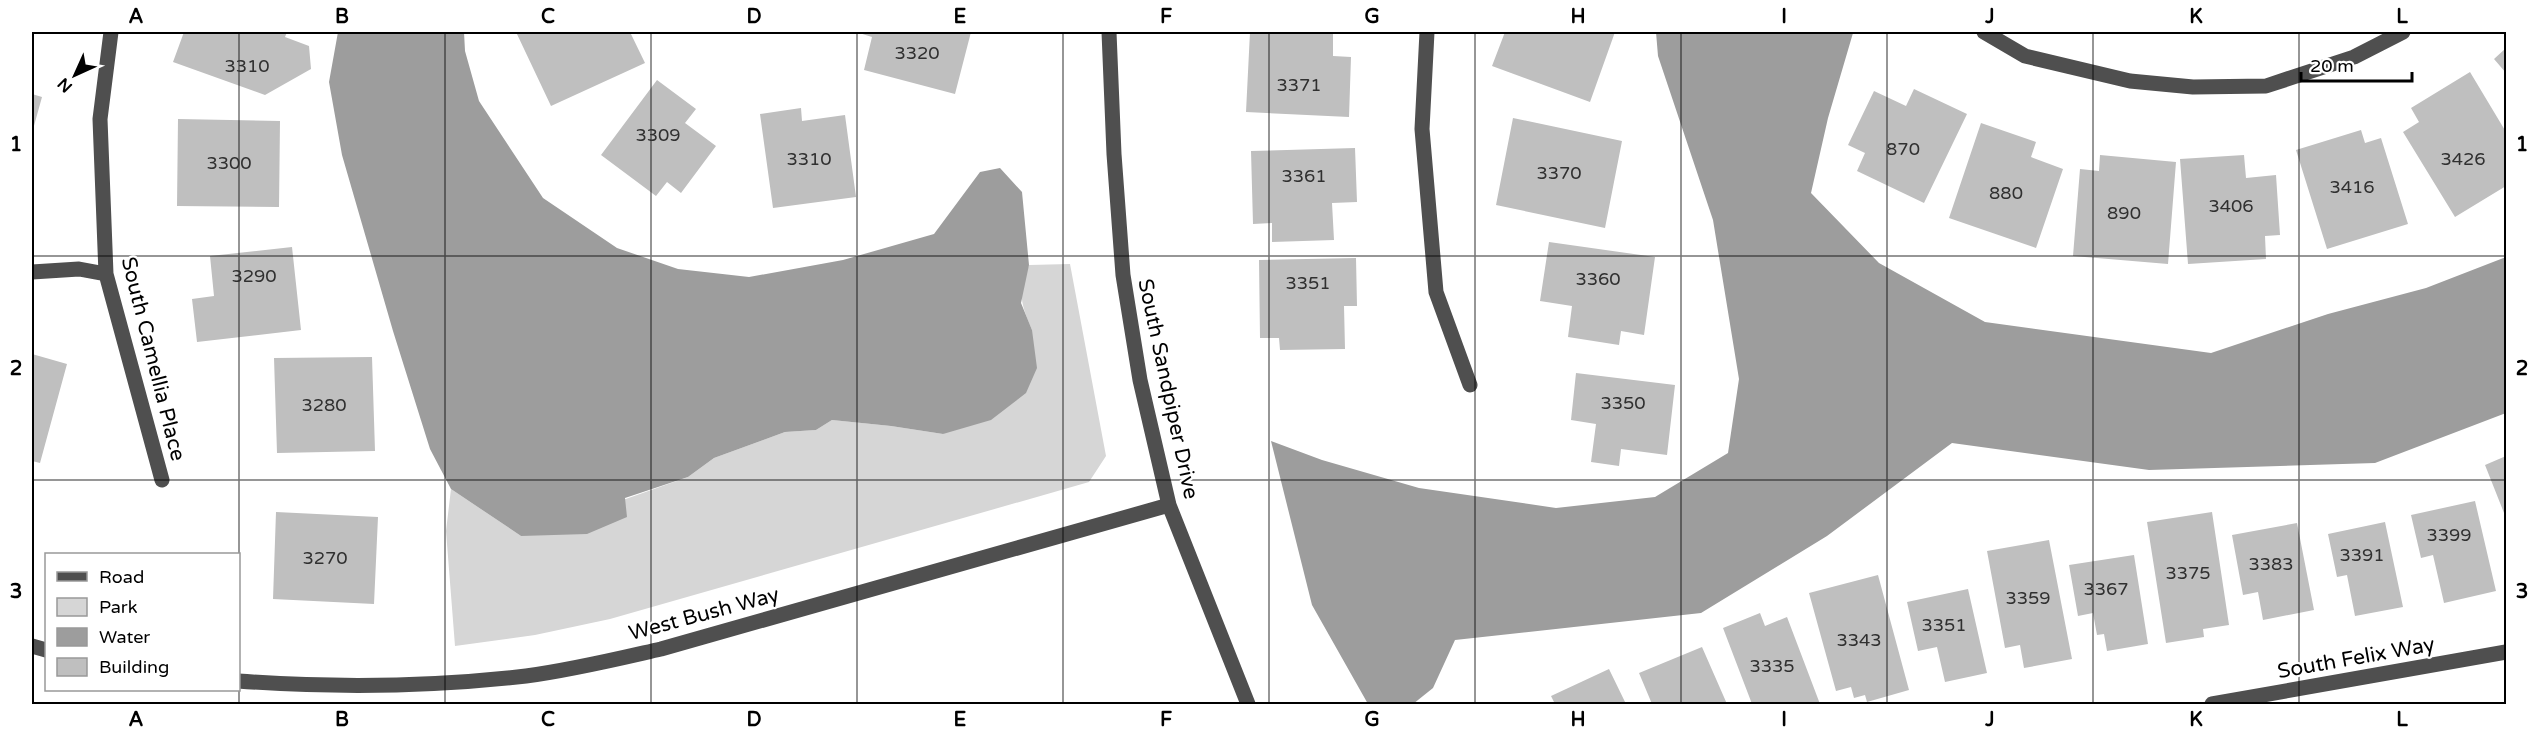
<svg xmlns="http://www.w3.org/2000/svg" width="2538" height="736" font-family="'Varela Round',sans-serif">
<style>
.green{fill:#d6d6d6}
.water{fill:#9d9d9d}
.building{fill:#bfbfbf}
.lines{fill:none;stroke-linecap:round;stroke-linejoin:round}
.minor{stroke:#4f4f4f;stroke-width:15}
.grid{fill:none;stroke:#000;stroke-width:1.5;stroke-opacity:0.55}
.labels{text-anchor:middle;dominant-baseline:central;stroke-width:4.5;stroke-linejoin:round;paint-order:stroke}
.number-label{font-size:18px;fill:#303030}
.street-label{font-size:21px;fill:#000;stroke:#fff}
.neatline{fill:none;stroke:#000;stroke-width:2}
.grid-label{font-size:20px;text-anchor:middle;font-weight:bold;fill:#000}
</style>
<rect width="100%" height="100%" fill="#fff"/>
<path class="green" d="M1070,264L1106,456L1089,482L610,619L535,635L455,646L446,531L451,489L521,536L688,477L714,458L785,432L816,430L832,420L891,426L943,434L1032,330C1020,301 1018,295 1029,265Z"/>
<path class="water" d="M338,32H464L465,51L479,101L543,198L617,248L678,269L749,277L843,260L934,234L980,172L1000,168L1022,192L1029,265L1021,303L1032,330L1037,368L1026,393L991,420L943,434L891,426L832,420L816,430L785,432L714,458L688,477L625,498L627,517L587,534L521,536L451,489L430,449L393,331L342,155L329,82Z
M1656,32H1851L1853,33L1828,118L1811,193L1879,263L1985,322L2211,353L2328,314L2426,288L2506,257V413L2375,463L2149,470L1952,443L1827,536L1701,613L1455,640L1433,688L1413,704H1368L1312,605L1271,441L1322,460L1419,488L1556,508L1655,497L1728,453L1739,379L1713,220L1658,56Z"/>
<path class="building" d="M184,32H287L285,37L309,46L311,69L265,95L173,62Z
M516,32H630L645,63L551,106Z
M856,32H971L955,94L864,70L872,37Z
M1250,32H1333V56L1351,57L1349,117L1246,112Z
M1505,32H1615L1590,102L1492,66Z
M2506,48V73L2494,59Z
M2470,72L2506,132V186L2455,217L2403,132L2419,122L2411,108Z
M657,80L696,109L685,123L716,146L681,193L667,182L656,196L601,155Z
M1914,89L1967,114L1924,203L1857,171L1865,153L1848,145L1874,91L1906,106Z
M32,94L42,97L32,133Z
M801,108L802,121L845,115L856,197L773,208L760,114Z
M1513,118L1622,141L1605,228L1496,205Z
M178,119L280,121L279,207L177,206Z
M1981,123L2036,142L2031,157L2063,169L2036,248L1949,218Z
M2361,130L2365,143L2381,138L2408,224L2327,249L2296,150Z
M1355,148L1357,202L1332,203L1334,240L1272,242V223L1253,224L1251,151Z
M2100,155L2176,162L2168,264L2073,256L2080,169L2099,171Z
M2244,155L2246,178L2276,175L2280,235L2265,236L2266,259L2188,264L2180,159Z
M1549,242L1655,257L1644,335L1621,331L1619,345L1568,337L1572,306L1540,301Z
M292,247L301,330L197,342L192,299L214,296L210,256Z
M1356,258L1357,306H1344L1345,349L1280,350L1279,338H1260L1259,260Z
M32,354L67,364L40,463L32,461Z
M372,357L375,451L277,453L274,358Z
M1576,373L1675,385L1667,455L1621,449L1619,466L1591,462L1596,424L1571,420Z
M2506,456V518L2485,465Z
M2475,501L2496,591L2444,603L2433,555L2421,558L2411,515Z
M276,512L378,517L374,604L273,599Z
M2212,512L2229,625L2203,629L2204,637L2166,643L2147,522Z
M2385,522L2403,607L2355,616L2347,575L2337,577L2328,534Z
M2297,523L2314,610L2263,620L2258,592L2243,595L2232,535Z
M2049,540L2072,659L2024,668L2020,645L2005,648L1987,551Z
M2134,555L2148,644L2107,651L2104,634L2097,635L2093,613L2078,616L2069,565Z
M1878,575L1909,690L1867,702L1865,695L1854,698L1851,687L1836,691L1809,593Z
M1968,589L1987,673L1945,682L1937,647L1918,651L1907,602Z
M1760,613L1765,626L1787,617L1820,704H1752L1723,628Z
M1702,647L1727,704H1652L1639,673Z
M1609,669L1626,704H1555L1551,696Z"/>
<g class="lines">
<path class="minor" d="M111,32L100,119L106,274L162,480
M1109,32L1114,154L1123,275L1140,380L1169,505L1248,704
M1427,32L1422,129L1436,292L1470,385
M1984,32L2025,56L2130,81L2193,87L2266,86L2354,57L2403,32
M32,272L79,269L106,274
M32,646L46,650
M238,681C335,688 430,687 526,676C572,670 617,659 661,649L1169,505
M2212,704L2506,652"/>
</g>
<path class="grid" d="M239,32V704M445,32V704M651,32V704M857,32V704M1063,32V704M1269,32V704M1475,32V704M1681,32V704M1887,32V704M2093,32V704M2299,32V704M32,256H2506M32,480H2506"/>
<g class="labels">
<g class="number-label">
<text x="917" y="53">3320</text>
<text x="247" y="66">3310</text>
<text x="1299" y="85">3371</text>
<text x="658" y="135">3309</text>
<text x="1903" y="149">870</text>
<text x="809" y="159">3310</text>
<text x="2463" y="159">3426</text>
<text x="229" y="163">3300</text>
<text x="1559" y="173">3370</text>
<text x="1304" y="176">3361</text>
<text x="2352" y="187">3416</text>
<text x="2006" y="193">880</text>
<text x="2231" y="206">3406</text>
<text x="2124" y="213">890</text>
<text x="254" y="276">3290</text>
<text x="1598" y="279">3360</text>
<text x="1308" y="283">3351</text>
<text x="1623" y="403">3350</text>
<text x="324" y="405">3280</text>
<text x="2449" y="535">3399</text>
<text x="2362" y="555">3391</text>
<text x="325" y="558">3270</text>
<text x="2271" y="564">3383</text>
<text x="2188" y="573">3375</text>
<text x="2106" y="589">3367</text>
<text x="2028" y="598">3359</text>
<text x="1944" y="625">3351</text>
<text x="1859" y="640">3343</text>
<text x="1772" y="666">3335</text>
</g>
<g class="street-label">
<text transform="translate(153 359) rotate(76)">South Camellia Place</text>
<text transform="translate(1168 389) rotate(78)">South Sandpiper Drive</text>
<text transform="translate(704 614) rotate(-15)">West Bush Way</text>
<text transform="translate(2356 658) rotate(-10)">South Felix Way</text>
</g>
</g>
<rect width="2538" height="736" fill="none" stroke="#ffffff" stroke-width="66"/>
<rect x="45" y="553" width="195" height="138" fill="#ffffff" stroke="#999999" stroke-width="1.5"/>
<rect x="57" y="572" width="30" height="9" fill="#4f4f4f" stroke="#999999" stroke-width="1.5"/>
<text x="99" y="583" font-size="18" fill="#000000">Road</text>
<rect x="57" y="598" width="30" height="18" fill="#d6d6d6" stroke="#999999" stroke-width="1.5"/>
<text x="99" y="613" font-size="18" fill="#000000">Park</text>
<rect x="57" y="628" width="30" height="18" fill="#9d9d9d" stroke="#999999" stroke-width="1.5"/>
<text x="99" y="643" font-size="18" fill="#000000">Water</text>
<rect x="57" y="658" width="30" height="18" fill="#bfbfbf" stroke="#999999" stroke-width="1.5"/>
<text x="99" y="673" font-size="18" fill="#000000">Building</text>
<g transform="translate(75 75) rotate(225)" stroke="#ffffff" stroke-width="4.5" paint-order="stroke">
<path d="M0-4.5L10 22L0 15L-10 22Z" fill="#000000"/>
<text y="-9" font-size="16" font-weight="bold" text-anchor="middle" fill="#000000">N</text>
</g>
<path d="M2301 72v9h111v-9" fill="none" stroke="#000000" stroke-width="3"/>
<text x="2310" y="72" font-size="18" fill="#000000" stroke="#ffffff" stroke-width="4.5" paint-order="stroke">20 m</text>
<rect x="33" y="33" width="2472" height="670" class="neatline"/>
<g class="grid-label">
<text x="136" y="23">A</text>
<text x="342" y="23">B</text>
<text x="548" y="23">C</text>
<text x="754" y="23">D</text>
<text x="960" y="23">E</text>
<text x="1166" y="23">F</text>
<text x="1372" y="23">G</text>
<text x="1578" y="23">H</text>
<text x="1784" y="23">I</text>
<text x="1990" y="23">J</text>
<text x="2196" y="23">K</text>
<text x="2402" y="23">L</text>
<text x="16" y="151">1</text>
<text x="2522" y="151">1</text>
<text x="16" y="375">2</text>
<text x="2522" y="375">2</text>
<text x="16" y="598">3</text>
<text x="2522" y="598">3</text>
<text x="136" y="726">A</text>
<text x="342" y="726">B</text>
<text x="548" y="726">C</text>
<text x="754" y="726">D</text>
<text x="960" y="726">E</text>
<text x="1166" y="726">F</text>
<text x="1372" y="726">G</text>
<text x="1578" y="726">H</text>
<text x="1784" y="726">I</text>
<text x="1990" y="726">J</text>
<text x="2196" y="726">K</text>
<text x="2402" y="726">L</text>
</g>
</svg>
